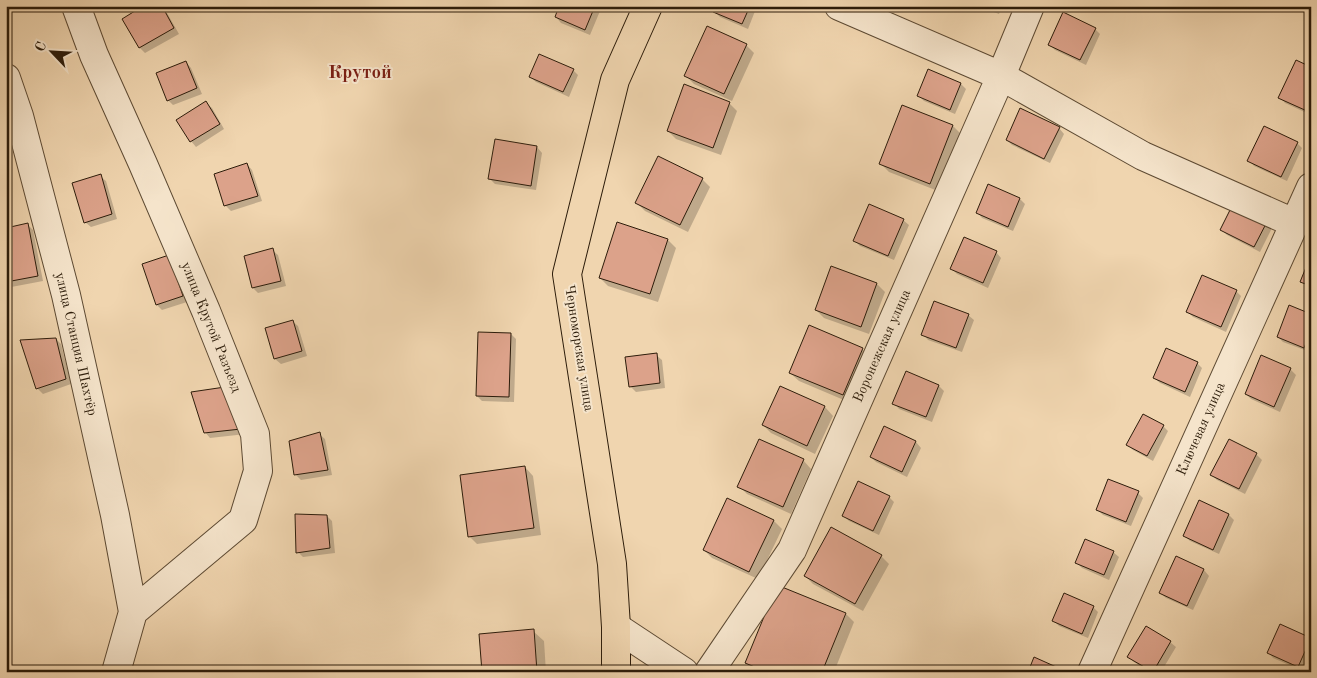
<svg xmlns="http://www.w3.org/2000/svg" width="1317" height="678" font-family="'Old Standard TT',serif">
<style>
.shadow{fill:#0003}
.building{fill:#dca28a;stroke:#2c1c0a}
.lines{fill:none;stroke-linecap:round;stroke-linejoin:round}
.minor-casing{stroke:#5d4a33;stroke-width:30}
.major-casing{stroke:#2c1c0a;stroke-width:30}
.minor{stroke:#f5e4cb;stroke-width:28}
.major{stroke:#f0d5af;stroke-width:28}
.labels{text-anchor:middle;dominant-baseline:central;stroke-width:4;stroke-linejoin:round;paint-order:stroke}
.street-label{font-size:14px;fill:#2c1c0a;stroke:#f5e4cb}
.district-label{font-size:19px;font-weight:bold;fill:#7a1f14;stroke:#f5e4cb}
</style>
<rect width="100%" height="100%" fill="#f0d5af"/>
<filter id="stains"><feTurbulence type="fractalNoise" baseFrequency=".004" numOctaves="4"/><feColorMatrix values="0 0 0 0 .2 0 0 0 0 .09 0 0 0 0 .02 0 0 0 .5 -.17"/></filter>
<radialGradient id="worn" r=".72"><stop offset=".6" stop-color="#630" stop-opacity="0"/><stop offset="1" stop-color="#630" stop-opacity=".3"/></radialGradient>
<path class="shadow" d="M146,6H163L179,34L145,53L140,48L124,19Z
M561,6H596L600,11L590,35L561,23L556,17Z
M717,6H757L748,29L720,17L715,12Z
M978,6H1002L999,14Z
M1103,6H1115L1113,10Z
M1095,29L1100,34L1086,65L1055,50L1049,44Z
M746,45L754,53L732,101L694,84L686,76Z
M186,62L191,68L202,94L173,105L168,100Z
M1311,68V115L1285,103L1280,97Z
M573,70L578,75L569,97L536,82L530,77Z
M929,70L961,84L966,89L955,114L924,101L918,95Z
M206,103L212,108L224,129L196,147L191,141Z
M729,103L737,111L721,155L676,139L668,131Z
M903,106L953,126L961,134L938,191L889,172L881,164Z
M1059,128L1064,134L1050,163L1012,145L1007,140Z
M1297,143L1302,148L1287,181L1254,166L1249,160Z
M537,147L542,153L536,190L495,184L489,178Z
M247,164L252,170L262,201L231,211L226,206L216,175Z
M100,176L106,181L117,219L91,227L85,222Z
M702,179L710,187L688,232L645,211L637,203Z
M1020,199L1025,204L1013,231L982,218L977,212Z
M903,220L909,225L894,260L860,246L855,241Z
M618,224L668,240L676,248L658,302L608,286L600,278Z
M1274,224L1260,252L1227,235L1222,230Z
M28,225L33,230L43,281L6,288V229Z
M272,250L278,255L286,286L258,293L253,288Z
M996,252L1001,258L988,288L957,274L951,268Z
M169,256L187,302L162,310L157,305Z
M1311,258V288L1302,282Z
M832,268L877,284L885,292L869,334L824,318L816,310Z
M1236,291L1241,296L1226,332L1193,317L1188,312Z
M968,315L974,320L962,352L928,340L923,334Z
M1311,315L1310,352L1283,342L1278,337Z
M292,321L298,326L307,356L281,364L275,359L266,329Z
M511,334L516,339L514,402L482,401L477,396Z
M56,339L61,344L71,384L43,394L37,388Z
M862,349L870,357L851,403L799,381L790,373Z
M656,355L662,360L665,388L636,392L631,387Z
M1197,363L1202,368L1190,397L1160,383L1154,378Z
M1290,369L1296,375L1280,412L1251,399L1246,394Z
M906,373L939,386L944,391L932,422L899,409L894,403Z
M781,387L825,407L833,416L815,454L771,433L763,425Z
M225,388L246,434L210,438L205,432Z
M1163,426L1168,431L1153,461L1133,450L1128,445Z
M885,428L916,442L921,448L907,477L876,462L871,457Z
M319,434L325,439L332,475L301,480L296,475Z
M1229,441L1256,454L1262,460L1245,494L1217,480L1212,475Z
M803,460L811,469L791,514L747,494L739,486Z
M525,467L533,476L541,535L477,544L469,536Z
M1138,493L1143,498L1131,526L1103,515L1097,509Z
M889,497L894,502L879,535L849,521L844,516Z
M1200,502L1229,515L1234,520L1219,554L1190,541L1185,536Z
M327,516L332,521L335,553L303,557L298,552Z
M774,521L782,529L758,579L712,558L704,550Z
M1113,552L1119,557L1109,580L1082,568L1076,562Z
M881,556L889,564L863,611L813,584L805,576Z
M1176,558L1204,570L1209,576L1193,610L1166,598L1160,593Z
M778,587L846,614L854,622L834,672H758L747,662Z
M1093,607L1098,612L1088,638L1059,626L1054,621Z
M533,631L544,641L546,672H483Z
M1310,639L1311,654L1303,671L1273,658L1268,652Z
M1170,642L1176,647L1161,672H1150L1134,662L1129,657Z"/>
<path class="building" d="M143,6H162L174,28L139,48L122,19Z
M559,6H595L585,30L555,17Z
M716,6H750L742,24L713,12Z
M1063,12L1096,28L1080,60L1048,45Z
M707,26L747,44L724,94L684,76Z
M539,54L574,69L563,92L529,77Z
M1296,60L1311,67V103L1307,111L1278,98Z
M186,61L197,88L167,101L156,73Z
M928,69L961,83L950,110L917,96Z
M684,84L730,102L713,148L667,131Z
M206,101L220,124L190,142L176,120Z
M902,105L953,125L930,184L879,164Z
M1020,108L1060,127L1044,159L1006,140Z
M1264,126L1298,142L1281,177L1247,161Z
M495,139L537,146L531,186L488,179Z
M658,156L703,178L680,225L635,203Z
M247,163L258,196L224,206L214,174Z
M101,174L112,214L84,223L72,183Z
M988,184L1020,198L1008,227L976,213Z
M1235,200L1269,218L1254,247L1220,230Z
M869,204L904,219L888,256L853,241Z
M617,222L668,239L650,294L599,278Z
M28,223L38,276L6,282V228Z
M964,237L997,251L983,283L950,269Z
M273,248L281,281L252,288L244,256Z
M169,255L183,296L156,305L142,264Z
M1311,255V286L1300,282Z
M831,266L877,283L861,327L815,310Z
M1202,275L1237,290L1221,327L1186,312Z
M934,301L969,314L956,348L921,335Z
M1289,305L1311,314V330L1304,348L1277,337Z
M293,320L302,351L274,359L265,328Z
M809,325L863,348L843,395L789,373Z
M478,332L511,333L509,397L476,396Z
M56,338L66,379L36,389L20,340Z
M1166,348L1198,362L1185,392L1153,378Z
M657,353L660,383L629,387L625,357Z
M1261,355L1291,368L1274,407L1245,394Z
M906,371L939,385L926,417L892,404Z
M780,386L825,406L807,446L762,425Z
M225,387L241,429L204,433L191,392Z
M1143,414L1164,425L1147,456L1126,445Z
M884,426L916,441L902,472L870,457Z
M320,432L328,470L294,475L289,441Z
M759,439L804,459L783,507L737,487Z
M1229,439L1257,453L1239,489L1210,475Z
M525,466L534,528L468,537L460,475Z
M1108,479L1139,491L1126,522L1096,510Z
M858,481L890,496L873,531L842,516Z
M727,498L774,520L749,572L703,550Z
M1199,500L1229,514L1213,550L1183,536Z
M295,514L327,515L330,548L296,553Z
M831,527L882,555L855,604L804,576Z
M1085,539L1114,551L1104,575L1075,563Z
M1176,556L1204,569L1187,606L1159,593Z
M777,585L846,613L822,672H767L745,663Z
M1064,593L1094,606L1082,634L1052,621Z
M1280,624L1311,638L1298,667L1267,653Z
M1146,626L1171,641L1153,672L1127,657Z
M534,629L537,672H482L479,634Z
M1034,657L1063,670L1062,672H1028Z"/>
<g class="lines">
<g class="minor-casing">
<path id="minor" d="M76,6L94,55L143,164L206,311L255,434L258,471L243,520L133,612
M839,6L1001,76L1143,156L1294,223
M6,78L19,116L66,295L115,515L133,612L116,672
M616,627L684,672
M709,672L792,550L1001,76L1030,6
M1092,672L1311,187"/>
</g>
<g class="major-casing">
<path id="major" d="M616,672V627L612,564L567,274L615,80L648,6"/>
</g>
<use href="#minor" class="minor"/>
<use href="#major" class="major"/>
</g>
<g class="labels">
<g class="street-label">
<text transform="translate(211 327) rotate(68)">улица Крутой Разъезд</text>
<text transform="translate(76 344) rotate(77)">улица Станция Шахтёр</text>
<text transform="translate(882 346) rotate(-66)">Воронежская улица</text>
<text transform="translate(579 348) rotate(81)">Черноморская улица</text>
<text transform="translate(1201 429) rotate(-66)">Ключевая улица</text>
</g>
<g class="district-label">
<text x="360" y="73">Крутой</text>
</g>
</g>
<rect width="1317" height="678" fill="none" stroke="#f0d5af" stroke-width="25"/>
<rect x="8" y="8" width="1302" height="663" fill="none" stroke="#2c1c0a" stroke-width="2.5"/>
<rect x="12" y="12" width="1292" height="653" fill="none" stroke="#2c1c0a"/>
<g transform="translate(52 52) rotate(295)" stroke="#f5e4cb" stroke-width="4" paint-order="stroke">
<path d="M0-4L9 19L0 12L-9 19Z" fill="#2c1c0a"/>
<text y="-8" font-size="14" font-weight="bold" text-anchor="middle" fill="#2c1c0a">С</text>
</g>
<rect width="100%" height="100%" filter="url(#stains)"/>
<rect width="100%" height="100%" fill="url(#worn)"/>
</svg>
